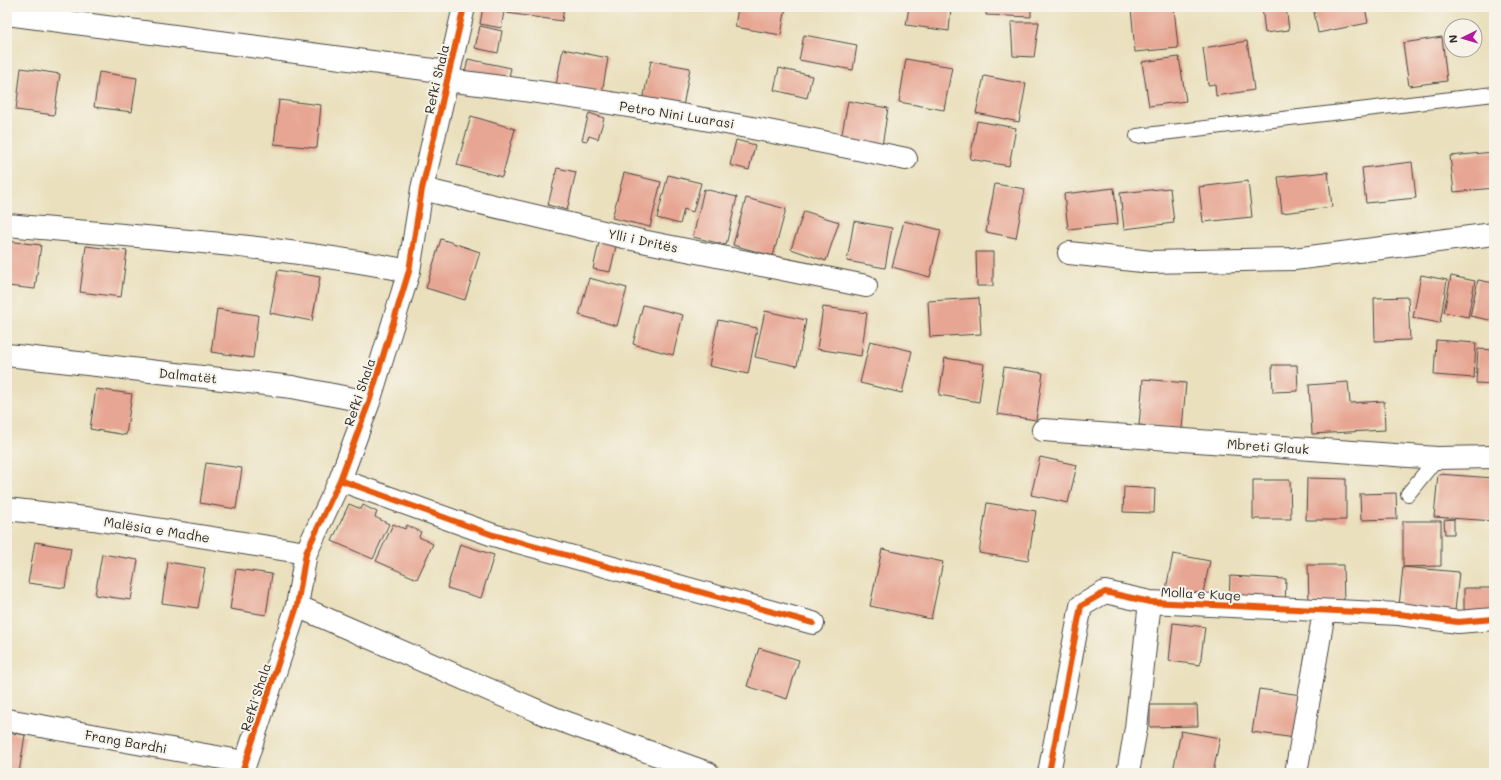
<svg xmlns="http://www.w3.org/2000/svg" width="1501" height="780" font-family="Mali,sans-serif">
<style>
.building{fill:#e7a693}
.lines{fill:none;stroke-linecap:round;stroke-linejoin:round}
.service-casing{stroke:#484641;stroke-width:16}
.minor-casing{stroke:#484641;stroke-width:24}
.service{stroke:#fff;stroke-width:14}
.minor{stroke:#fff;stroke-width:22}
.cycleway-casing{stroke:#f7f3e8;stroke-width:8}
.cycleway{stroke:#e8590c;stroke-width:6}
.labels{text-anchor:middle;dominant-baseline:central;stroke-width:4;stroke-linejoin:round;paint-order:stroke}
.street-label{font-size:13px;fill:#2b2b2b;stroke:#f7f3e8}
</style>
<rect width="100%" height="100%" fill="#f7f3e8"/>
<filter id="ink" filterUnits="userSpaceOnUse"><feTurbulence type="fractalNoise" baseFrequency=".025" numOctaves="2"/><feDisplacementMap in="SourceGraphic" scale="8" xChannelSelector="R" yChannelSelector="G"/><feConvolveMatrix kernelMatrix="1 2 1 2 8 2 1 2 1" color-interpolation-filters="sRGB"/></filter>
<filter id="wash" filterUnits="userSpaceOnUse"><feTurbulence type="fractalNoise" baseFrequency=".012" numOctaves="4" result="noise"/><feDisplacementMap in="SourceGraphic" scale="16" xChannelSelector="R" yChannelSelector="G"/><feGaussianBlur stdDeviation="0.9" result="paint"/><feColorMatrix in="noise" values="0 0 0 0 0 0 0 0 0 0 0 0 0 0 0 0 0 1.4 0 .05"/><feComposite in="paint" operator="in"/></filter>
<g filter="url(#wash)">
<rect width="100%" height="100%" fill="#eae0bd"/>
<g id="blocks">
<path class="building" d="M483,7H505L501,28L480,24Z
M508,7H564L562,21L507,13Z
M738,7H786L781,35L735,27Z
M909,7H951L949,31L906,25Z
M987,7H1031V17L986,15Z
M1131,7H1174L1178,48L1135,52Z
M1262,7H1286L1289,30L1265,33Z
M1313,7H1365L1368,23L1318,33Z
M1011,22H1039L1034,57L1013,56Z
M480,26L502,31L498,53L475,48Z
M804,35L857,45L853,70L799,60Z
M1442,37L1447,81L1409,86L1403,43Z
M1247,41L1254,90L1216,96L1215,84L1208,85L1203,48Z
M563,49L608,58L601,99L555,90Z
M1179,57L1186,101L1149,106L1142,62Z
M468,59L511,68L507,86L464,78Z
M906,59L952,67L944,110L899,102Z
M651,61L690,68L682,112L642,105Z
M21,68L60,74L54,115L16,110Z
M779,68L812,76L807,98L774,90Z
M99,72L137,78L132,112L94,107Z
M984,76L1026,84L1019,122L976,113Z
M279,100L321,105L317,148L274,144Z
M848,101L888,108L882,146L841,139Z
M589,113L604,118L598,139L589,136L587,141L582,140Z
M471,116L515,129L502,177L457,165Z
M977,121L1016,128L1009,166L970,159Z
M736,140L755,145L749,170L730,165Z
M1494,152V188L1454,192L1450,156Z
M1412,162L1416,198L1366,203L1362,168Z
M557,168L576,172L567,210L548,205Z
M1328,172L1332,207L1282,213L1278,177Z
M624,173L661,182L650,227L612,218Z
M668,175L701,183L693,212L684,209L680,224L657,218Z
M1248,181L1252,217L1203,222L1199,187Z
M995,184L1025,189L1016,238L986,232Z
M1114,188L1118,224L1068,229L1064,194Z
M1170,188L1174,223L1124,229L1120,193Z
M704,189L737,197L726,245L693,237Z
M746,198L786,209L773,256L733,245Z
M804,211L839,222L826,261L791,249Z
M854,221L892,228L885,268L847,261Z
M904,221L941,230L930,277L892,267Z
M600,238L617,242L610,272L593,269Z
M441,239L480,252L465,300L426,288Z
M7,241L41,245L35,289L7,286Z
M86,246L127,251L121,297L80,292Z
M976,252H993V286H977Z
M278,270L320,277L312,321L270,313Z
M1421,275L1447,280L1440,323L1413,318Z
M1451,276L1475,281L1468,317L1444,312Z
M589,278L627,288L617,326L579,315Z
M1478,280L1494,283V321L1470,316Z
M1408,297L1410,340L1375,341L1374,298Z
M979,298L981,334L930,337L928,301Z
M643,305L683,315L673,355L633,344Z
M823,307L867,313L861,356L817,349Z
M217,309L258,315L253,358L211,352Z
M765,311L806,320L797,366L755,357Z
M718,320L757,328L748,374L709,366Z
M1436,340L1476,343L1474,378L1434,375Z
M870,341L912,351L902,393L860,383Z
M1478,349L1494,350V384L1476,383Z
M945,358L984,364L979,402L939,395Z
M1272,365H1297L1298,391L1273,392Z
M1004,367L1043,373L1036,420L997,414Z
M1143,379L1186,383L1182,429L1139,425Z
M1348,382L1350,403L1384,401L1385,430L1312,434L1309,385Z
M96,389L132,394L126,435L90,429Z
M1040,457L1077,465L1068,503L1031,495Z
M206,463L242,468L236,509L200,503Z
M1438,474L1494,478V521L1434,517Z
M1307,478L1346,479V520H1306Z
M1253,480H1290L1291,519H1253Z
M1124,487L1155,489L1154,513L1123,512Z
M1396,493L1397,519L1361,520L1360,494Z
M987,503L1036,511L1028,561L979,553Z
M349,504L361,509L363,505L377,512L375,517L389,524L373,559L332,541Z
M1454,519V534H1445L1444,520Z
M1403,521H1441V566L1403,567Z
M393,524L405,529L407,525L421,532L419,537L433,544L417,579L376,561Z
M35,542L71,548L65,588L28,583Z
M460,544L494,555L481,598L447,588Z
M882,549L943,562L931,619L870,606Z
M102,554L138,560L131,600L95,595Z
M1173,554L1210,561L1202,597L1166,589Z
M168,562L205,568L198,608L162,603Z
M1308,565H1343L1344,602L1309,603Z
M1403,567L1459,572L1455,611L1399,606Z
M236,569L272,574L266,615L230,609Z
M1230,576L1286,579L1285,605L1229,602Z
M1464,588H1494V613H1464Z
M1173,623L1205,627L1200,665L1169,661Z
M759,648L799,660L787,699L747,686Z
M1259,689L1301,695L1295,738L1252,732Z
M1150,705H1197L1198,726L1150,727Z
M1181,731L1220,738L1213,773H1185L1173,771Z
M7,732L25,735L19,773H7Z"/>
</g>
</g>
<g filter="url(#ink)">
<use href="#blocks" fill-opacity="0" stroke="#484641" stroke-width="1"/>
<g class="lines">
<g class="service-casing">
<path id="service" d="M1137,136L1494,94
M1408,494L1437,458"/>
</g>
<g class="minor-casing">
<path id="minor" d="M7,14L448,72
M446,80C601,98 754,127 906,159
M422,189L637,240L866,286
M7,225C141,237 277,245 409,271
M1069,253L1151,262L1294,259L1494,234
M7,355L292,387L369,402
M1043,430L1437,458L1494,457
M340,480L493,535L813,623
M7,509L93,519L306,553
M297,606L554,718L708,773
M7,720L245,762
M242,773L297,606L306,553L340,480L369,402L409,271L422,189L464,7
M1049,773L1081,606L1105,592L1150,602L1399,614L1458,622L1494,619
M1128,773L1136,728L1150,602
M1296,773L1324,612"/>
</g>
<use href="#service" class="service"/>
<use href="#minor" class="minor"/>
<g class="cycleway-casing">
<path id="cycleway" d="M340,480L493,535L813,623
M242,773L297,606L306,553L340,480L369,402L409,271L422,189L464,7
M1049,773L1081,606L1105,592L1150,602L1399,614L1458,622L1494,619"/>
</g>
<use href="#cycleway" class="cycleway"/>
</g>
</g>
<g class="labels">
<g class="street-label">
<text transform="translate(436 79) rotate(-77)">Refki Shala</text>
<text transform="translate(677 114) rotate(9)">Petro Nini Luarasi</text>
<text transform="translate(643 240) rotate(12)">Ylli i Dritës</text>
<text transform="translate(188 375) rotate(6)">Dalmatët</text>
<text transform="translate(359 392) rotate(-71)">Refki Shala</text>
<text transform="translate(1268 446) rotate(4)">Mbreti Glauk</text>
<text transform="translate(157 529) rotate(9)">Malësia e Madhe</text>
<text transform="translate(1201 593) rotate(3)">Molla e Kuqe</text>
<text transform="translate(255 697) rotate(-72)">Refki Shala</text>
<text transform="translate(126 741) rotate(10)">Frang Bardhi</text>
</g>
</g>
<rect width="1501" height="780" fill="none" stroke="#f7f3e8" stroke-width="24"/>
<g transform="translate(1463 38) rotate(265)"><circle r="19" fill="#f7f3e8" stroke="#a5a39c"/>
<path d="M0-3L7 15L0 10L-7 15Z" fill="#b5179e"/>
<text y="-6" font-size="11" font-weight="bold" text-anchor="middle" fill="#2b2b2b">N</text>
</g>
</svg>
